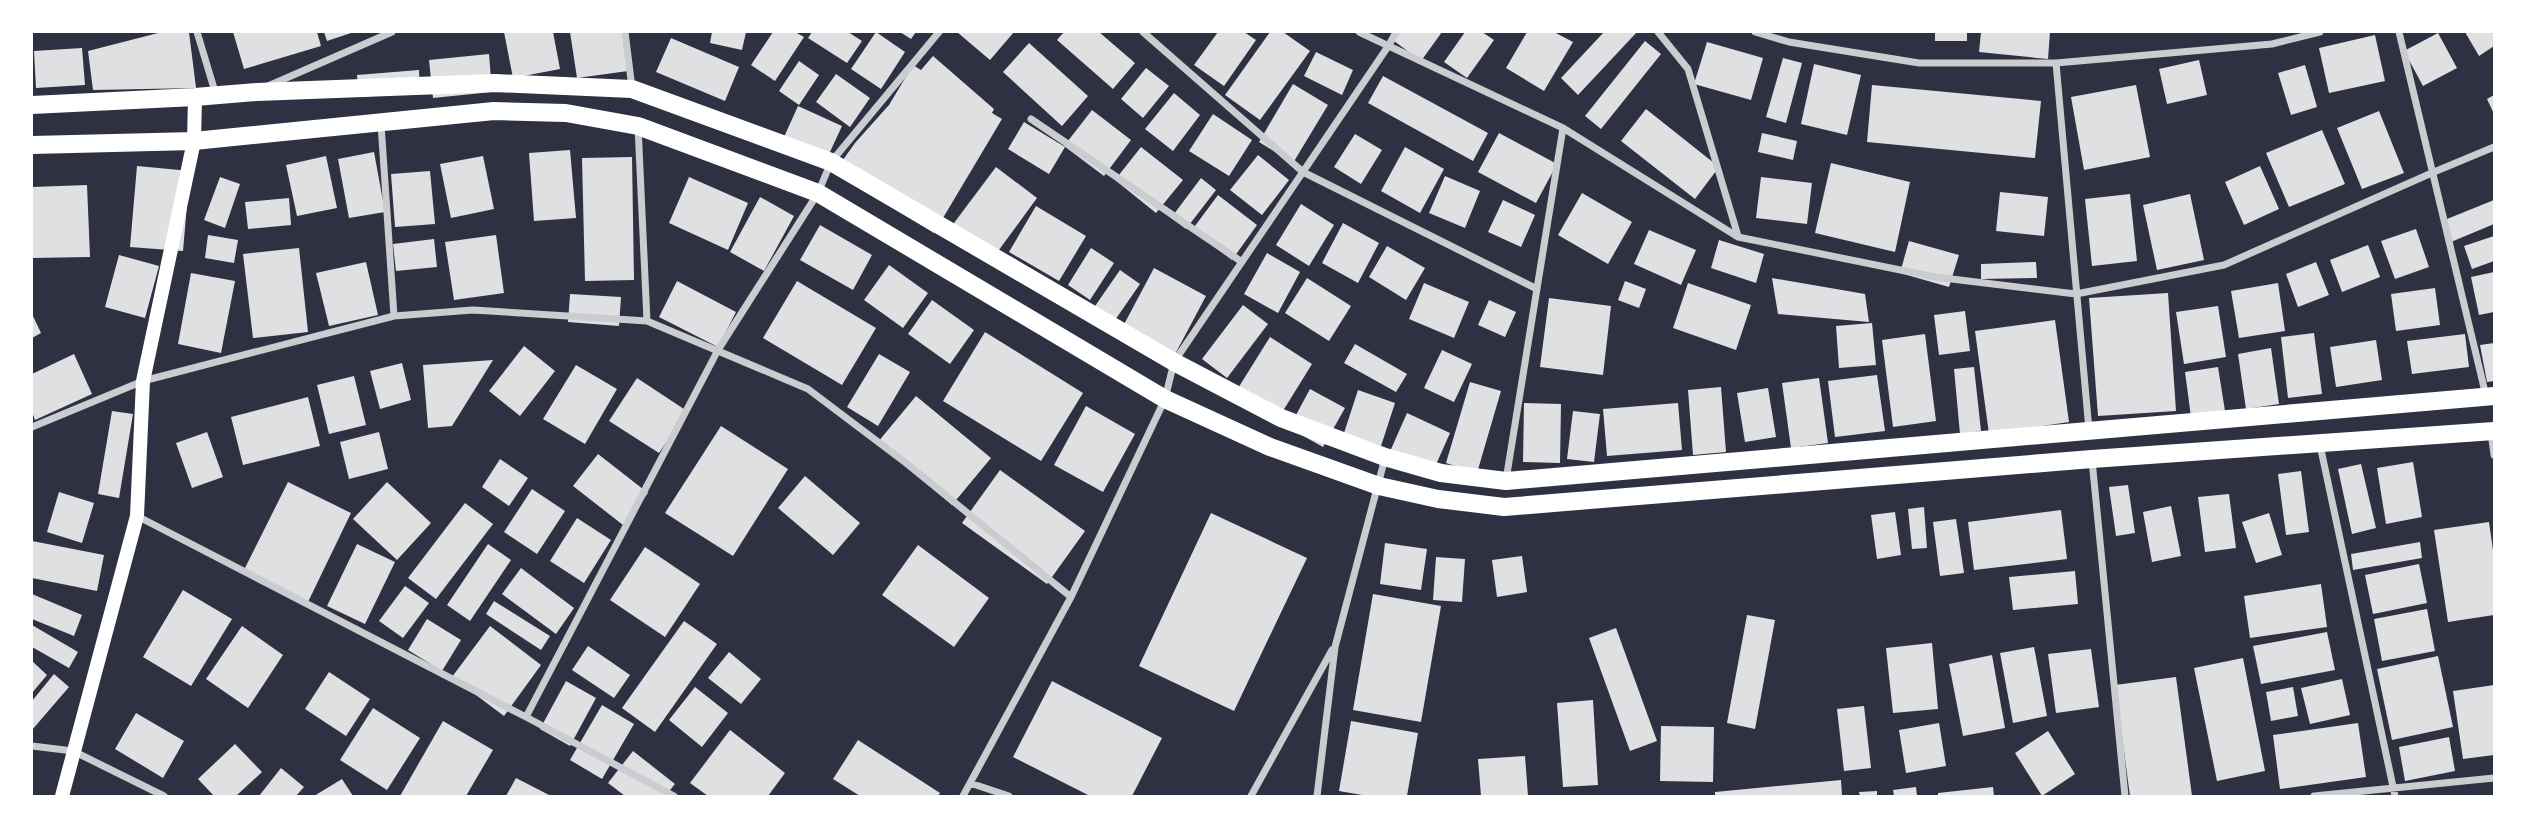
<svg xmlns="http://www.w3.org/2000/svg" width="2526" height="828" font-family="'DM Sans',sans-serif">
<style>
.building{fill:#e0e0e3}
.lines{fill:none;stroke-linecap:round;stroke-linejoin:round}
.minor{stroke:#caccd0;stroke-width:7}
.secondary{stroke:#fff;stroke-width:14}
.primary{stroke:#fff;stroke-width:18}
</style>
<rect width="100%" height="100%" fill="#2d3142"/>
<path class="building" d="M162,32H189L196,88L93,90L88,51Z
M233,32H317L321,46L244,69Z
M324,32H354L327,41Z
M504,32H553L560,69L513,78Z
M570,32H622L628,71L577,78Z
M712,32H746L742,50L710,43Z
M773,32H795L804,37L775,81L751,65Z
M812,32H848L862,41L847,63L808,38Z
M876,32L905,52L881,89L851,69Z
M900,32H916L911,39Z
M957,32H1014L990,60Z
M1064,32H1099L1135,63L1113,89L1057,40Z
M1218,32H1244L1256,40L1224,86L1194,65Z
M1270,32H1283L1310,51L1260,120L1225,95Z
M1400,32H1442L1421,61L1394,41Z
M1465,32H1482L1494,40L1467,78L1444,62Z
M1527,32H1554L1573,42L1544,91L1506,68Z
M1604,32H1637L1578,95L1561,78Z
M1935,32H1967V41H1935Z
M1981,32H2050L2048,59L1979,52Z
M2465,32H2494V46L2479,56Z
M2438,33L2457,68L2423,86L2404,51Z
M2375,35L2385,81L2329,93L2319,48Z
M671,38L739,67L725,101L656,72Z
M1645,41L1661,54L1601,129L1585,116Z
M1707,42L1763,58L1751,100L1694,84Z
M1029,43L1088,96L1062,126L1003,72Z
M82,48L85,85L36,88L34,51Z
M1316,52L1353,70L1342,95L1304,76Z
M489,54L492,92L433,98L429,60Z
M933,56L994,109L992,113L1002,119L934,233L845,179L840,164L855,143L889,105L913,65L921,70Z
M1783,58L1802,63L1786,123L1766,117Z
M2199,60L2207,95L2167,104L2159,69Z
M799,61L819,75L799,105L779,91Z
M1814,64L1861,75L1847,135L1801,124Z
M2305,65L2317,107L2291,115L2278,73Z
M1146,68L1169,86L1143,118L1121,99Z
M419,70L420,93L359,97L357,75Z
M836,74L870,98L850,127L816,102Z
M1383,76L1488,133L1473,161L1368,103Z
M1293,84L1328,105L1293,163L1259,142Z
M1872,85L2041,101L2035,158L1867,142Z
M2136,85L2150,157L2084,170L2071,97Z
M1174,93L1200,115L1173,151L1145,129Z
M2494,95V114L2487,99Z
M798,106L842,126L823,167L779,148Z
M1646,109L1719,167L1695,199L1621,141Z
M1092,110L1131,140L1104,176L1064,146Z
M2379,111L2404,173L2362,189L2337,128Z
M1213,114L1252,140L1229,176L1189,151Z
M1024,122L1065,147L1049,174L1008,149Z
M2322,130L2345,184L2289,207L2266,153Z
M1499,133L1557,164L1536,203L1478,172Z
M1762,133L1797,141L1793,160L1758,152Z
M1355,134L1382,150L1361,184L1334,167Z
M1141,147L1183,180L1156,213L1115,180Z
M1405,147L1444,169L1420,213L1381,191Z
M570,150L576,218L534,221L529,153Z
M374,152L385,212L349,218L338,159Z
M1258,155L1289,180L1262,215L1230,190Z
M326,156L337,208L297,216L286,165Z
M483,156L494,209L451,218L440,164Z
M632,157L634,280L585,281L582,158Z
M1831,163L1910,182L1895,252L1815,233Z
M137,166L190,171L183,251L130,247Z
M2260,166L2279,209L2244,225L2225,182Z
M996,167L1037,198L993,258L951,227Z
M430,171L435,224L395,227L391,174Z
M1445,176L1480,191L1465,228L1429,213Z
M220,177L240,184L225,228L204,220Z
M689,177L748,203L728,250L669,223Z
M1761,177L1812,183L1807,224L1756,218Z
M1201,178L1216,190L1186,229L1171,218Z
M87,185L90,257L32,258V187Z
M2000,192L2048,197L2044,236L1996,231Z
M1582,193L1632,222L1608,264L1558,235Z
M2130,194L2137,261L2092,266L2085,199Z
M2190,194L2204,260L2157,270L2143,205Z
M1218,195L1257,225L1232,260L1192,230Z
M760,197L794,216L764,271L730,252Z
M289,198L291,225L248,229L245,202Z
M1503,200L1535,215L1521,247L1488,232Z
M2494,200V224L2451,242L2442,221Z
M1301,204L1334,225L1309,266L1276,245Z
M1036,206L1086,236L1059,281L1009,252Z
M1343,223L1379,243L1358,283L1322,263Z
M820,225L872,255L853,290L800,260Z
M2416,229L2429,267L2395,279L2381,241Z
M1649,230L1696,250L1681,285L1634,264Z
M208,235L238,240L234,263L205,258Z
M496,235L504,293L454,300L445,242Z
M2494,236V261L2472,269L2464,246Z
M434,239L437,267L396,271L393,244Z
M1719,240L1764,254L1756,283L1711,268Z
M1909,241L1959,255L1949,287L1900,273Z
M2368,245L2380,277L2342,292L2330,260Z
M1387,246L1425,268L1406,300L1369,277Z
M299,248L308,332L253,338L243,254Z
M1091,248L1114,263L1090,300L1068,285Z
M1267,253L1300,272L1278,313L1244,294Z
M119,255L159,266L145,318L105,307Z
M366,262L378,315L329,326L316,273Z
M2036,262L2037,278L1981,279V264Z
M2316,262L2329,295L2298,307L2286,274Z
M889,265L928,293L903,328L864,300Z
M1154,268L1206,296L1173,358L1121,330Z
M1120,270L1140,284L1113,323L1093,309Z
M2494,272V312L2479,315L2471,277Z
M191,273L235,281L221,353L178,344Z
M1307,278L1351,306L1329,341L1285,313Z
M1772,278L1865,294L1869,322L1778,314Z
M677,281L736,312L718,347L659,317Z
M797,281L876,328L842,385L763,338Z
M1625,281L1646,289L1639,308L1618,300Z
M1424,283L1469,302L1454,338L1409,319Z
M1688,283L1751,305L1736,350L1673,328Z
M2278,283L2285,331L2239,338L2231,291Z
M2435,288L2440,325L2396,331L2391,294Z
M2168,293L2176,411L2098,416L2089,298Z
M570,294L621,297L619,326L568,322Z
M1549,298L1611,306L1603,375L1540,367Z
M932,300L974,330L950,364L908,334Z
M1489,300L1516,312L1505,337L1478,325Z
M1243,305L1268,324L1227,378L1202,359Z
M2218,306L2226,357L2184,364L2176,312Z
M1965,311L1970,351L1939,355L1934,315Z
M32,314L41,333L32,338Z
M2055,320L2069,422L1989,434L1975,331Z
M1872,323L1876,365L1839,368L1836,326Z
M985,332L1083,393L1041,461L943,401Z
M2314,333L2322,394L2288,398L2281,337Z
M1925,334L1936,421L1893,427L1882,340Z
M2465,334L2469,367L2412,374L2407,341Z
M1270,337L1312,364L1278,419L1235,393Z
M2376,340L2382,380L2336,387L2330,347Z
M2494,343V381L2487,382L2480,345Z
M1355,344L1407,374L1396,392L1344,363Z
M524,346L555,371L520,416L489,391Z
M2271,348L2279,404L2246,409L2238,354Z
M1442,350L1472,364L1454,402L1424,388Z
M74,354L92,394L35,420L32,412V374Z
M879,354L910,372L878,426L847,407Z
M493,360L452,426L428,428L423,365Z
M402,363L411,400L380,409L370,371Z
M576,365L617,389L585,444L543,419Z
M1974,367L1981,431L1960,434L1954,369Z
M2218,367L2225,411L2191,417L2185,372Z
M1877,375L1885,431L1835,437L1828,381Z
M354,376L366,425L329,434L317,385Z
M637,378L687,411L659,453L609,421Z
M1819,378L1828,443L1791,448L1782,383Z
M1470,382L1501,391L1477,473L1446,463Z
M1721,387L1726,452L1693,455L1688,390Z
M1768,388L1776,437L1745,442L1737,393Z
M1310,389L1345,408L1323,447L1289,428Z
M1358,390L1395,403L1381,446L1344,433Z
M916,396L991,458L952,505L878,442Z
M308,397L320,446L243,465L231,417Z
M1524,403L1561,404L1560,463L1523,462Z
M1678,403L1682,450L1607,456L1603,409Z
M1086,406L1135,434L1103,492L1054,465Z
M112,411L133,414L119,498L98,494Z
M1573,411L1600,414L1594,462L1567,459Z
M1407,413L1450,433L1431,476L1388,456Z
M721,426L788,469L733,556L665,513Z
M207,432L223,477L192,488L176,443Z
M379,432L388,469L349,479L340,442Z
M598,454L648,493L623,525L573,486Z
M500,459L528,478L509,506L482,487Z
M2413,462L2422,517L2386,524L2377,468Z
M2361,464L2376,528L2352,534L2338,469Z
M1000,470L1085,531L1047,584L962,523Z
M2301,471L2309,532L2286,535L2278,474Z
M805,476L860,523L833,555L778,508Z
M288,482L351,513L308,602L244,570Z
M387,482L431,523L397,560L353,519Z
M2128,485L2135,533L2116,536L2109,487Z
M532,489L565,511L537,554L504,532Z
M59,492L94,503L82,543L47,532Z
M2229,494L2236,548L2205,552L2198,497Z
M465,503L493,524L436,599L408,578Z
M2171,506L2181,556L2152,562L2143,512Z
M1924,507L1927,548L1912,549L1908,509Z
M2061,510L2067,559L1974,570L1968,522Z
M1895,512L1901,555L1877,559L1871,515Z
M1211,513L1307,558L1234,711L1139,666Z
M2269,513L2282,555L2256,563L2242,522Z
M577,518L611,540L584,583L550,561Z
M1956,519L1964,573L1940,576L1933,522Z
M2489,522L2494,557V615L2448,622L2434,530Z
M32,541L104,555L97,591L32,578Z
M2420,542L2422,558L2353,570L2351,554Z
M1385,543L1427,549L1421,590L1380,584Z
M357,544L395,562L365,624L327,606Z
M488,544L511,560L470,621L447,605Z
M918,545L989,598L954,647L882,595Z
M645,547L700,584L665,637L610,600Z
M1522,556L1527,592L1497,597L1492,560Z
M1436,557L1465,559L1462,602L1433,600Z
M2419,564L2427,603L2373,614L2365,575Z
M521,568L574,608L556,634L502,594Z
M2075,571L2078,604L2013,610L2009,577Z
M2321,584L2327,627L2250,638L2244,596Z
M405,586L429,603L403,638L379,621Z
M183,590L232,619L191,686L143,657Z
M32,594L82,615L74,636L32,619Z
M1373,594L1441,606L1421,722L1353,710Z
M494,601L550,636L541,650L486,614Z
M2427,609L2435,651L2382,661L2374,619Z
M1747,615L1775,620L1755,729L1727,723Z
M427,619L461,640L442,671L408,650Z
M684,621L717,644L655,732L622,708Z
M32,625L78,652L69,668L32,647Z
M242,626L283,655L248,708L206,679Z
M490,626L541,665L504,716L452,677Z
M1616,628L1657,741L1630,751L1589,638Z
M2327,632L2335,670L2261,684L2253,646Z
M1932,643L1938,709L1893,713L1886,648Z
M588,646L630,675L614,698L572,670Z
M2034,647L2047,716L2013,723L2000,653Z
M2091,649L2099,707L2056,713L2048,654Z
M729,652L761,679L741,704L708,678Z
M1992,655L2005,728L1963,736L1949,664Z
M2438,656L2453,727L2392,740L2377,669Z
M2243,658L2265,771L2217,781L2194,668Z
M32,661L47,675L32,693Z
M329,672L370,699L346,736L305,709Z
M54,674L69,687L32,730V701Z
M2176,677L2192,796H2130L2115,685Z
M2342,679L2350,715L2310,724L2301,688Z
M566,681L596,698L570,746L540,729Z
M1052,681L1162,738L1132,796H1090L1013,757Z
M2494,685V755L2463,759L2453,691Z
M695,687L728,713L702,747L669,720Z
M2293,687L2298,716L2271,721L2266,692Z
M1593,700L1598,785L1563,787L1557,703Z
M602,705L634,724L602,779L570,760Z
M1864,706L1871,768L1844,771L1837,709Z
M373,708L420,738L387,790L340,760Z
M136,713L184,741L163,778L115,749Z
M443,721L493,750L466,796H400Z
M1351,721L1418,733L1407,796H1368L1339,791Z
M1939,723L1946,766L1906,773L1899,730Z
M2358,723L2366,777L2280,789L2273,735Z
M1661,726L1714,727L1713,782L1660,781Z
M730,730L785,773L768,796H708L690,783Z
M2048,731L2075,774L2042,796L2015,753Z
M2449,737L2455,771L2405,781L2399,747Z
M858,740L940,793L938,796H860L833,779Z
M235,744L262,772L236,796H214L198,779Z
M633,751L675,784L665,796H625L608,783Z
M1525,756L1528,796H1481L1478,759Z
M281,768L304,787L296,796H259Z
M516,778L551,796H506Z
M342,779L353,796H314Z
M1841,780L1842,796H1715V792Z
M1916,787L1917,796H1894L1893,790Z
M1993,787L1994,796H1938V793Z
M1877,791V796H1860L1859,792Z"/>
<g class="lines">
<path class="minor" d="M197,32L216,95
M625,32L632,88
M1143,32L1303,172L1537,289
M1359,32L1563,128L1738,237L1935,277L2076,294L2224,265L2434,172L2494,147
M1658,32L1688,69L1738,236
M1755,32L1789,42L1919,63H2056L2272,44L2320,32
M2399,32L2486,396
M2056,63L2089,430
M268,86L392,32
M1031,119L1242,262
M381,124L394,316
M638,126L647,321
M32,427L143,381L394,316L473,310L647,321L808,389L906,463L1071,597
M2491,432L2494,455
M2320,445L2395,796
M2092,460L2125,796
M1506,480L1563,128
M137,516L526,717L674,796
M526,717L718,350L818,193L831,162L939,32
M32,746L73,751L164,796
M970,783L1009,796
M963,796L1071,597L1165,399L1174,362L1389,45L1396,32
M1251,796L1332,650
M1317,796L1335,647L1385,458
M2314,796L2494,778"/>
<path class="secondary" d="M62,796L137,516L143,381L194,141L195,97"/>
<path class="primary" d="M32,105L195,97L257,92L495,83L632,89L831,162L1174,362L1281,418L1385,457L1441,473L1506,481L2494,396
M32,145L194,141L494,111L566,113L638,126L818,193L1165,399L1270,447L1379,486L1438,499L1504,507L2092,459L2494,431"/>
</g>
<rect width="2526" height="828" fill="none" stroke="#ffffff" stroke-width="66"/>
</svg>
